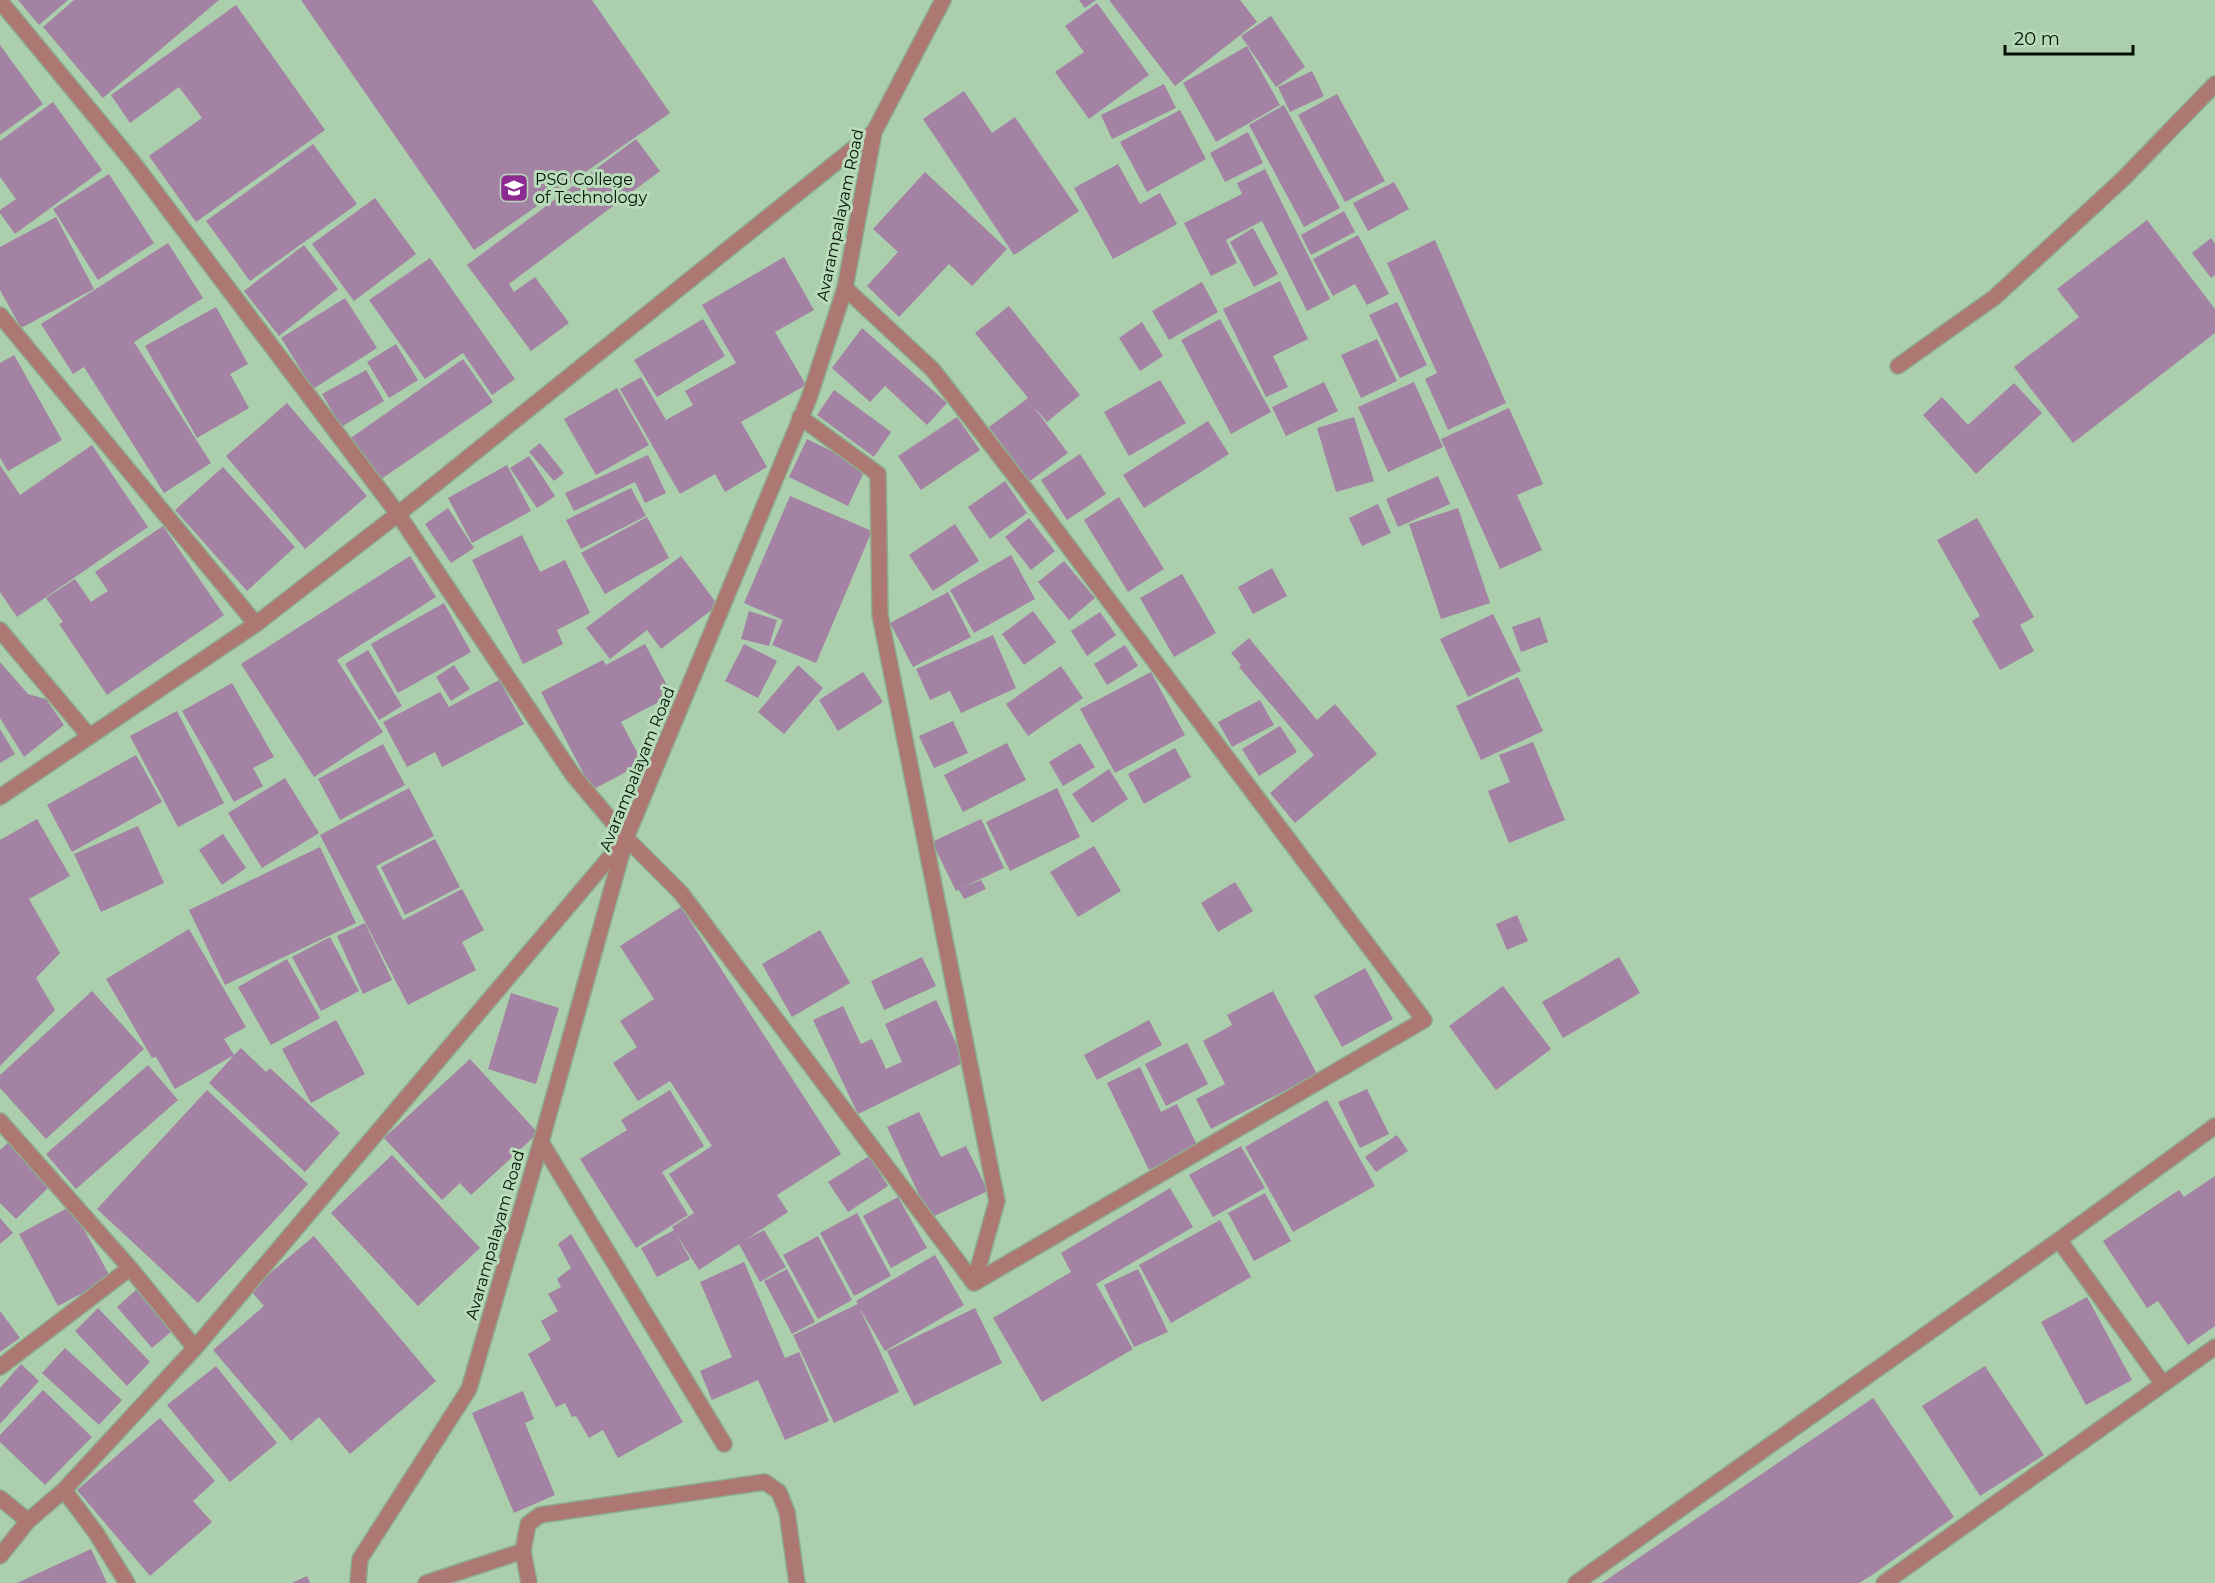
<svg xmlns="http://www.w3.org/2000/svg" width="2215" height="1583" font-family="Montserrat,sans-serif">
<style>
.building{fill:#a382a3}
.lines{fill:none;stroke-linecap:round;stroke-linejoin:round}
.service-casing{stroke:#8dad8f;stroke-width:18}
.minor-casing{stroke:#8dad8f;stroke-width:18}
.tertiary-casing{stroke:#8dad8f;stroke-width:18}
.service{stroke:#ad7872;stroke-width:15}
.minor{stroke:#ad7872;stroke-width:15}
.tertiary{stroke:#ad7872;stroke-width:15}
.labels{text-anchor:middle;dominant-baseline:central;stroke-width:6;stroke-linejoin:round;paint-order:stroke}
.poi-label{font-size:16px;fill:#051006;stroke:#b8dcba;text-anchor:start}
.street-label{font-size:16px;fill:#051006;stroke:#b8dcba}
</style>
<rect width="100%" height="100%" fill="#abcfad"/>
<path class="building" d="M18,0H68L39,25Z
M74,0H219L103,98L43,27Z
M301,0H592L670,113L474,250Z
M1079,0H1096L1085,8Z
M1109,0H1240L1257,22L1175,86Z
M1097,3L1149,75L1089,119L1055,72L1084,52L1065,26Z
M236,5L325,130L196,222L149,156L202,118L179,87L130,123L111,95Z
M1271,16L1305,67L1276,87L1241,36Z
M0,45L43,104L0,135Z
M1247,46L1280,105L1216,142L1183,83Z
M1312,71L1324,96L1290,112L1278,87Z
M1164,84L1176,108L1112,139L1101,115Z
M964,91L992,133L1015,117L1079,211L1014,255L923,119Z
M1337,94L1385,181L1345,202L1298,115Z
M53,102L102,170L15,234L0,213V210L16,199L0,177V141Z
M1284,105L1340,208L1304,227L1249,125Z
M1180,110L1206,159L1147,192L1120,142Z
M1248,132L1263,163L1225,182L1210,153Z
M636,139L660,171L509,284L514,292L535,277L569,323L531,351L467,265Z
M313,144L357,204L250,281L206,221Z
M1118,164L1140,204L1160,193L1177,224L1113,259L1074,188Z
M1265,169L1330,299L1307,311L1262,221L1226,240L1237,263L1211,276L1184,223L1242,194L1237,183Z
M925,172L1007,249L972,286L949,264L899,317L867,286L898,252L873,229Z
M109,174L154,243L98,280L53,209Z
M1394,182L1409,209L1368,231L1353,203Z
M375,198L416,254L354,301L312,244Z
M1344,211L1355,232L1311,255L1301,235Z
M56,217L94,289L21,328L0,290V247Z
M2147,220L2215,309V333L2073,443L2014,367L2079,317L2057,289Z
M1253,228L1278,274L1254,287L1230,242Z
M1358,235L1389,294L1367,305L1355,284L1333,296L1313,259Z
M2211,238L2215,244V275L2211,278L2192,253Z
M1435,240L1506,403L1448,430L1425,379L1437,373L1387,263Z
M168,243L203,298L134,342L211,463L164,493L84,367L73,374L41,324Z
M304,245L338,289L279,336L244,291Z
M784,257L814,310L775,332L806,385L741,422L767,467L725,492L715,474L680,494L620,389L641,377L666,420L693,405L685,391L736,363L702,305Z
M430,258L515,379L492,395L463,353L425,379L369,300Z
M1280,281L1308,339L1273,356L1288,387L1266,397L1223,309Z
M1202,282L1218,312L1169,340L1152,311Z
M345,298L377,348L313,389L281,338Z
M1397,302L1427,365L1400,378L1369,315Z
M1009,306L1080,395L1047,422L1033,406L1068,453L1030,481L989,427L1028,398L975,333Z
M216,307L248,364L230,374L249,408L197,438L145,346Z
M703,319L725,356L657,397L634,360Z
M1220,319L1271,412L1231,434L1181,340Z
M1142,322L1163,356L1140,371L1119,338Z
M862,328L947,403L927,425L885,386L870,402L832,368Z
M1377,339L1397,381L1361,398L1341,355Z
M396,344L418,380L389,398L367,362Z
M14,355L62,440L8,471L0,458V363Z
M463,359L493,402L377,482L348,440Z
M366,370L384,401L341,427L322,394Z
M1160,380L1186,423L1129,456L1104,412Z
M1324,382L1338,411L1286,436L1272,407Z
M1414,382L1443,447L1388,472L1358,407Z
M2014,383L2042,413L1976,474L1923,415L1942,397L1968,425Z
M617,388L649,445L596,475L564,419Z
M834,390L891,432L874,457L817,415Z
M287,403L367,496L305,549L226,456Z
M1509,408L1543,484L1517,495L1542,550L1500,569L1441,439Z
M957,417L980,450L921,490L898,456Z
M1354,417L1374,481L1336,492L1317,428Z
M1208,421L1229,454L1144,508L1123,475Z
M807,439L866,468L848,506L789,477Z
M540,443L564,473L554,481L529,452Z
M92,445L148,527L17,617L0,592V465L20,495Z
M1080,454L1106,494L1067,520L1041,480Z
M648,455L666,493L645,503L635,482L574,511L565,493Z
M529,456L555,496L537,508L510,468Z
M507,465L531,511L472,543L448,498Z
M223,467L295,547L247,591L175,510Z
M1438,476L1450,504L1398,527L1386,499Z
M1005,481L1027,513L990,539L968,507Z
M631,488L646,516L581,549L566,520Z
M790,496L872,531L816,663L772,645L783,620L744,603Z
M1119,497L1164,569L1128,592L1084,520Z
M1378,504L1391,533L1362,546L1349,518Z
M448,508L474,548L451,563L425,524Z
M1458,508L1490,603L1441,619L1409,524Z
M647,517L669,558L605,594L581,553Z
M1029,518L1055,551L1031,570L1005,537Z
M1977,518L2034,617L2020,625L2034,651L2000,670L1972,621L1980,616L1937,540Z
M955,524L979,561L933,591L909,555Z
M163,526L224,615L107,695L59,624L63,622L46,598L75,579L91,602L108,591L95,572Z
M522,535L540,572L565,560L590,613L557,630L563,644L523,664L472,560Z
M1011,555L1035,599L974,633L950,590Z
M410,556L436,597L337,660L383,732L314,777L241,664Z
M681,556L718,605L661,649L647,630L610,659L586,628Z
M1064,561L1095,598L1069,620L1038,582Z
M1272,568L1287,596L1253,614L1238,587Z
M1182,574L1216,633L1174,657L1140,598Z
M948,592L971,637L913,667L890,623Z
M444,603L471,652L398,693L371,644Z
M749,611L777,620L769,646L741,639Z
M1033,611L1056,642L1024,665L1002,634Z
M1100,612L1116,635L1087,656L1071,631Z
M1493,614L1521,671L1468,697L1440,639Z
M1540,617L1548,642L1521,652L1512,627Z
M993,635L1016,688L961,713L950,691L930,700L916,669Z
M1249,638L1317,720L1335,704L1377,754L1295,823L1270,793L1314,755L1239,667L1241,665L1231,653Z
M645,644L672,695L621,722L643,763L592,790L541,692L603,660L606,665Z
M744,644L777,661L758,698L725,681Z
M1125,645L1138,666L1107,685L1094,664Z
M368,650L402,706L379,720L345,664Z
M0,662L28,694L46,699L64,725L24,757L0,718Z
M454,665L470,689L451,701L436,677Z
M798,665L823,688L784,734L758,712Z
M1061,666L1083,698L1028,736L1006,704Z
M863,672L883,702L838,731L819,700Z
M1151,672L1185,735L1115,773L1080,709Z
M1518,677L1543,731L1481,760L1456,706Z
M499,680L524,724L442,767L435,752L407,767L383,722L440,692L449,707Z
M232,683L274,757L253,768L263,786L234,802L182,711Z
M1260,700L1274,725L1232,747L1218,722Z
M177,711L224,803L178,827L130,736Z
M953,721L968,753L934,768L919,736Z
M1280,726L1297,752L1259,776L1242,749Z
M0,729L15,754L0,763Z
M1533,742L1565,820L1509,843L1488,791L1510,782L1499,755Z
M1007,743L1026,780L963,812L944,775Z
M1080,743L1095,767L1063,786L1049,762Z
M383,744L405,785L340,820L318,779Z
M1175,748L1191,777L1144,804L1128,774Z
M136,755L162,802L72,852L47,805Z
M1109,769L1128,799L1092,823L1072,794Z
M285,778L319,833L262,868L228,813Z
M409,788L434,836L376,866L403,920L462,889L484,930L462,942L476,970L408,1005L320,835Z
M1057,788L1080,837L1010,871L986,822Z
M37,819L70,876L29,899L60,953L36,978L55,1010L0,1066V840Z
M981,819L1004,868L961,888L981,880L986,889L964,899L959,890L956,891L932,842Z
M138,826L164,883L101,912L74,854Z
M223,834L246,868L222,885L199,850Z
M435,839L460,887L405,915L381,867Z
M1094,846L1121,891L1078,917L1050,872Z
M320,847L356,923L225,985L189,910Z
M1235,882L1253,911L1218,932L1201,903Z
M681,907L841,1154L777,1195L788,1212L745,1240L764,1230L786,1267L760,1282L739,1244L699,1270L676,1234L690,1259L657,1277L641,1248L674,1230L672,1227L694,1213L669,1174L712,1146L670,1081L638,1101L613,1063L637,1047L620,1021L654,999L620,946Z
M1517,915L1528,941L1507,950L1496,924Z
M365,923L392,980L363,994L337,936Z
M189,929L246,1027L224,1039L234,1055L241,1048L266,1072L270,1068L340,1133L305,1172L209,1083L234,1055L175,1089L156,1057L152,1058L106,979Z
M820,930L850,983L792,1017L762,964Z
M330,937L359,991L321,1011L292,957Z
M922,957L936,986L884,1010L871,981Z
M1619,957L1640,993L1563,1038L1542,1002Z
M287,959L320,1018L271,1045L238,987Z
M1365,968L1393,1019L1342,1047L1314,996Z
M1503,986L1551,1049L1496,1090L1449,1026Z
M92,991L144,1049L46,1139L0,1088V1075Z
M1273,991L1317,1074L1211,1129L1196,1099L1225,1084L1203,1041L1232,1025L1227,1015Z
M511,993L559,1008L536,1084L488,1069Z
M936,1000L965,1062L858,1114L813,1020L843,1006L861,1044L872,1039L886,1069L902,1062L885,1024Z
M336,1020L365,1074L311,1103L282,1049Z
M1149,1020L1162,1045L1097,1080L1084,1055Z
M1187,1043L1208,1084L1166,1106L1145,1064Z
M470,1059L538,1133L471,1195L460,1183L442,1200L384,1138Z
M148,1065L178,1100L76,1189L46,1154Z
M1140,1067L1161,1112L1177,1104L1198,1147L1149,1170L1107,1083Z
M1367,1089L1389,1134L1360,1148L1338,1102Z
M207,1090L308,1184L198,1303L97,1209Z
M670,1090L704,1146L662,1172L688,1215L636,1248L580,1159L627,1130L621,1120Z
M1327,1100L1375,1186L1293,1232L1245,1147Z
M919,1112L941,1157L966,1146L988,1191L930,1218L887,1127Z
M1397,1135L1408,1151L1376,1172L1365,1157Z
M9,1142L50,1186L16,1219L0,1203V1150Z
M1241,1146L1265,1188L1213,1217L1189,1175Z
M392,1155L480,1248L418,1306L331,1213Z
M869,1156L888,1186L848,1212L828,1182Z
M2215,1176V1326L2188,1345L2158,1301L2147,1308L2103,1241L2179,1190L2184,1197Z
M1170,1188L1193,1227L1096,1284L1133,1349L1042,1402L993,1318L1071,1272L1061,1253Z
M1265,1193L1291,1241L1254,1261L1228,1213Z
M898,1197L927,1248L891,1268L863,1216Z
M71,1206L111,1278L58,1306L19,1234Z
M857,1213L891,1276L854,1296L820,1233Z
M0,1218L13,1233L0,1244Z
M1220,1220L1251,1277L1171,1323L1139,1265Z
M571,1234L683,1422L618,1458L603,1430L589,1438L576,1416L572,1417L565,1403L556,1407L528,1354L551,1340L541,1321L558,1311L548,1294L561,1287L557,1279L571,1268L558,1244Z
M314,1236L436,1381L350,1454L319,1417L291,1441L213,1350L264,1306L250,1290Z
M818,1236L852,1300L818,1319L783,1255Z
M935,1255L964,1305L885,1351L859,1307L899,1392L834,1423L793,1335L858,1304L856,1301Z
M744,1262L785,1358L799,1352L829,1421L785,1440L758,1380L712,1400L700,1371L732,1357L700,1282Z
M787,1269L815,1322L792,1334L764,1281Z
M1138,1269L1168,1332L1134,1347L1104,1285Z
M136,1290L172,1331L152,1348L117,1307Z
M2087,1297L2132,1380L2086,1405L2041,1322Z
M98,1308L150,1362L127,1386L75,1331Z
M975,1308L1002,1363L914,1406L887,1351Z
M0,1311L20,1338L0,1352Z
M65,1348L122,1400L99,1425L42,1373Z
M21,1364L39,1381L0,1424V1388Z
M216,1366L277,1443L230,1482L167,1405Z
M1985,1366L2044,1455L1980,1496L1922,1406Z
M43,1390L92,1437L45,1485L0,1442V1435Z
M523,1391L534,1419L525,1423L555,1495L514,1513L472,1413Z
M1873,1398L1954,1517L1872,1575L1859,1583H1602Z
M160,1418L215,1481L193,1501L212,1522L150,1576L77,1490Z
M91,1549L107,1583H17Z
M307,1576L310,1583H292Z"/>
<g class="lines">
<g class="service-casing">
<path id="service" d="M1898,366L1995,297L2123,179L2215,84
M2059,1240L2163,1384
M523,1551L528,1524L540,1515L765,1482L779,1492L787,1512L797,1583
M426,1583L523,1551L529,1583
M1576,1583L2059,1240L2215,1126
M1884,1583L2215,1347"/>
</g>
<g class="minor-casing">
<path id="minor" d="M0,1L132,161L398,514L573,775L626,838L681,893L974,1283L1424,1020L1029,494L933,370L845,288
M0,315L256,624
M800,417L878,474L880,615L997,1201L974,1283
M0,630L89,736
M0,797L256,624L398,514L874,132
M0,1121L130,1268L195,1348
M541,1142L724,1444
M0,1367L130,1268
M64,1490L96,1533L127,1583
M0,1498L28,1521
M0,1556L28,1521L64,1490L195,1348L626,838"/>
</g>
<g class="tertiary-casing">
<path id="tertiary" d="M358,1583L360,1559L469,1389L541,1142L626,838L809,398L845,288L874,132L943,0"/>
</g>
<use href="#service" class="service"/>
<use href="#minor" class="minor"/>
<use href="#tertiary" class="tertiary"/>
</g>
<defs>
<g id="university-square" transform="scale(1.5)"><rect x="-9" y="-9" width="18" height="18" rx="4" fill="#8e2b92" stroke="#b8dcba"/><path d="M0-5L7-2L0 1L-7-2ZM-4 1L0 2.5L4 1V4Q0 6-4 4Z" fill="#fff"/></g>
</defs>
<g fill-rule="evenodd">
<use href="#university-square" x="514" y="188"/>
</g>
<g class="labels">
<g class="poi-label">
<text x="535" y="179">PSG College<tspan x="535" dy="18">of Technology</tspan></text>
</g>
<g class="street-label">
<text transform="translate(840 215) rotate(-78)">Avarampalayam Road</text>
<text transform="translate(637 769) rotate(-68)">Avarampalayam Road</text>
<text transform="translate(495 1235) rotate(-74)">Avarampalayam Road</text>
</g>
</g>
<path d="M2005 45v9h128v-9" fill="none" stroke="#051006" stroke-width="3"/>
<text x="2014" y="45" font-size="18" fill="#051006" stroke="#b8dcba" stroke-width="4.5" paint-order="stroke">20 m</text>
</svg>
